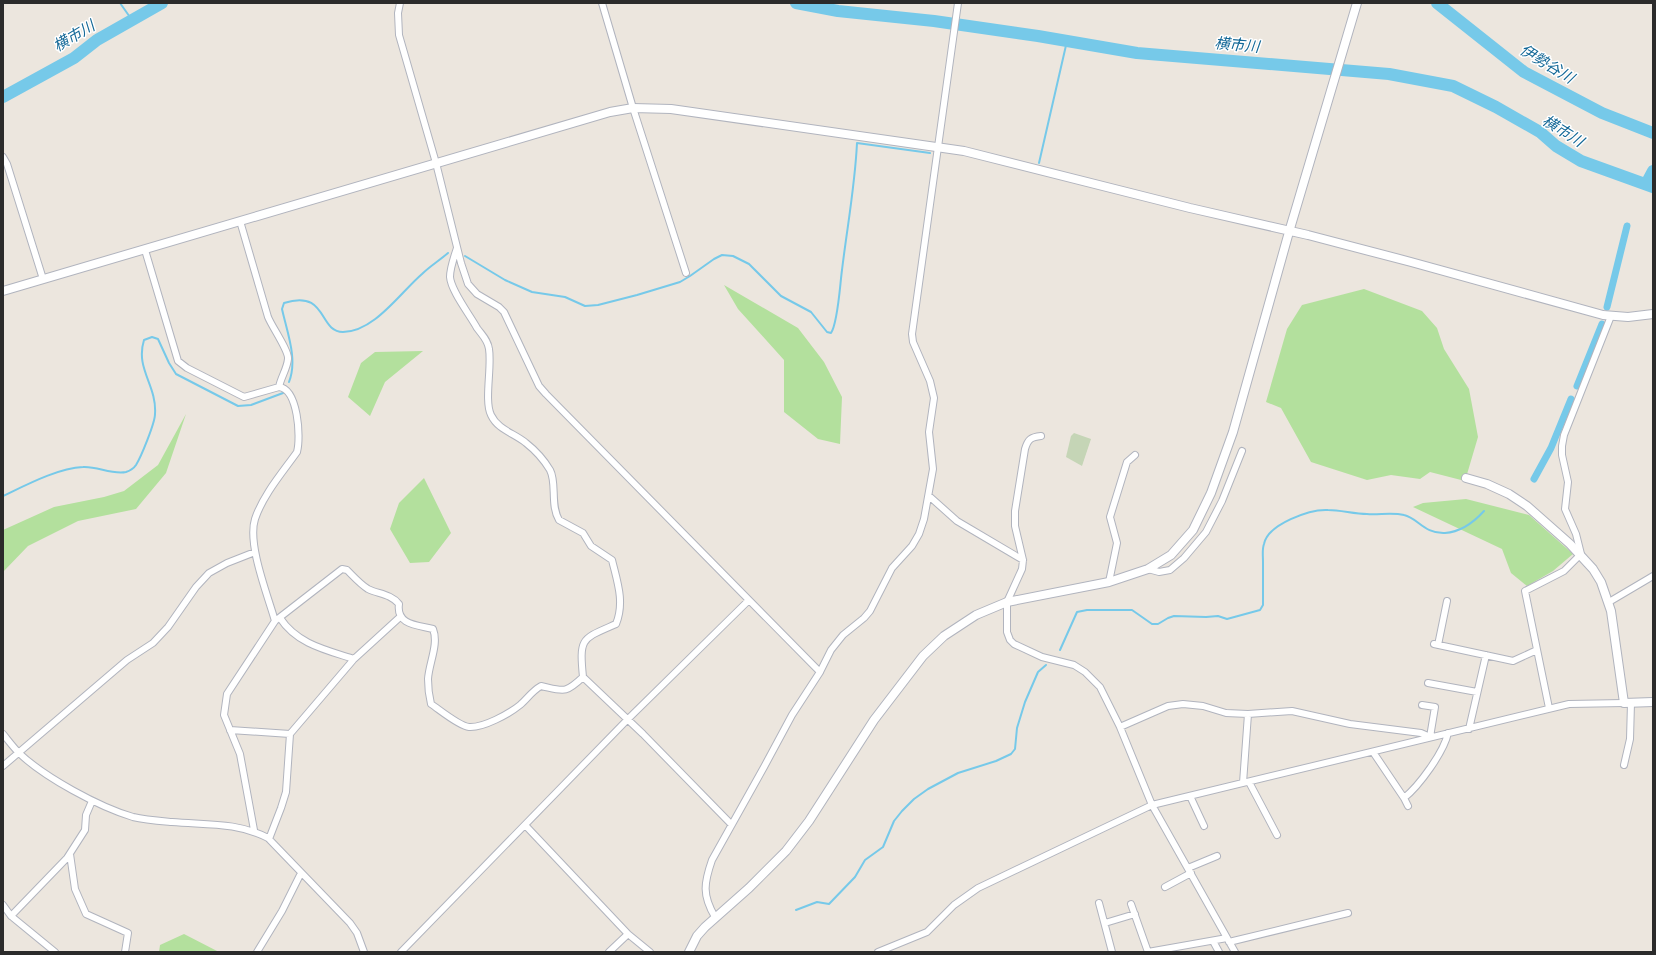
<svg xmlns="http://www.w3.org/2000/svg" width="1656" height="955" font-family="'Fira Sans Condensed','Noto Sans JP',sans-serif">
<style>
.green{fill:#b3e09d}
.cemetery{fill:#c5d5b6}
.lines{fill:none;stroke-linecap:round;stroke-linejoin:round}
.stream{stroke:#76c9e9;stroke-width:2}
.canal{stroke:#76c9e9;stroke-width:7}
.river{stroke:#76c9e9;stroke-width:12}
.minor-casing{stroke:#b1b4be;stroke-width:8}
.tertiary-casing{stroke:#b1b4be;stroke-width:10}
.minor{stroke:#fff;stroke-width:6}
.tertiary{stroke:#fff;stroke-width:8}
.labels{text-anchor:middle;dominant-baseline:central;stroke-width:3;stroke-linejoin:round;paint-order:stroke}
.water-label{font-size:15px;font-style:italic;fill:#136897;stroke:#fff}
</style>
<rect width="100%" height="100%" fill="#ece6de"/>
<path class="green" d="M724,285L798,328L824,362L842,397L840,444L818,439L784,412V360L738,309Z
M1364,289L1422,311L1437,328L1444,349L1469,389L1478,437L1465,481L1430,472L1420,479L1391,475L1367,480L1311,462L1281,408L1266,402L1287,329L1302,305Z
M423,351L385,382L370,416L348,397L361,363L375,352Z
M186,414L166,473L136,509L78,521L28,546L3,572V530L54,507L104,497L124,491L158,465Z
M424,478L451,533L429,562L410,563L390,529L399,503Z
M1466,499L1529,515L1573,554L1553,571L1527,586L1511,573L1502,549L1413,507L1423,503Z
M184,934L219,952H159L160,945Z"/>
<path class="cemetery" d="M1074,433L1091,439L1082,466L1066,457L1071,436Z"/>
<g class="lines">
<path class="stream" d="M120,3L132,20
M1039,163L1067,41
M465,256L505,280L532,292L565,297L585,306L598,305L637,295L680,282L690,276L714,259L722,255L733,256L749,264L781,296L811,312L827,332L831,333C838,323 840,284 842,270C847,228 855,186 857,143L930,153
M289,382C298,359 287,332 282,309L284,303C328,289 318,332 343,332C374,332 400,293 422,274C430,266 440,260 448,253
M3,496C26,485 58,468 83,467C97,466 112,475 126,472C129,471 134,468 136,465C141,457 155,423 155,414C157,385 135,369 144,340L152,337L158,339L169,363L176,374L238,406L251,405L283,393
M1060,650L1077,612L1087,610H1132L1152,624H1158L1168,618L1174,616L1206,617L1218,616L1227,619L1260,610L1263,605C1263,591 1263,576 1263,562C1263,556 1262,549 1264,544C1268,524 1310,509 1328,510C1341,510 1354,514 1367,514C1379,515 1392,512 1404,515C1418,518 1424,534 1445,533C1460,532 1474,522 1484,511
M796,910L817,902L829,904L855,877L865,860L883,847L894,821L902,811L914,799L928,789L958,773L996,761L1011,754L1015,749L1017,728L1025,702L1038,672L1046,665"/>
<path class="canal" d="M1607,307L1627,226
M1577,386L1602,324
M1534,479L1551,448L1571,399"/>
<path class="river" d="M796,3L838,11L934,21L1038,36L1137,53L1389,74L1453,86L1496,107L1540,132L1556,146L1581,161L1653,187
M1437,3L1524,72L1602,113L1653,133
M3,97L74,58L97,40L162,3
M1646,184L1653,171"/>
<g class="minor-casing">
<path id="minor" d="M400,3L398,13L399,35L436,163L461,263L468,284L477,294L499,307L504,312L539,386L546,394L820,672
M602,3L633,108L686,273
M3,157L7,164L43,279
M240,221L268,317C272,327 289,351 288,359C287,369 281,377 279,387
M457,248C454,257 450,268 450,277C451,291 470,315 477,328C482,335 488,340 489,349C492,367 484,401 491,415C498,430 514,433 526,443C535,450 544,460 550,470C557,483 550,505 559,520L583,533L591,546L612,560C617,581 625,602 616,624C582,639 579,637 583,677L643,734L731,824
M145,250L178,361L187,368L244,397L279,387C298,389 301,437 297,452C282,473 263,495 255,519C247,544 268,596 275,621
M1041,436C1031,437 1028,439 1025,449L1015,511V526L1023,560L1022,569L1007,602V632L1010,640L1014,644L1042,657L1074,665L1085,672L1100,687L1120,727L1152,805L1235,952
M929,496L957,521L1023,560
M1148,569L1159,572L1170,570L1184,558L1206,532L1222,501L1242,451
M1109,582L1117,543L1110,517L1127,462L1135,455
M1609,602L1653,576
M280,618C297,644 326,650 354,659
M1434,644L1513,661L1537,650
M1438,645L1447,601
M1428,683L1477,692
M1549,708L1525,591L1564,571L1581,554L1576,534L1565,509L1568,482L1562,455V446L1564,435L1611,316
M1248,714L1292,711L1350,724L1421,733L1430,737L1435,707L1422,705
M1120,727L1168,706L1183,704L1203,706L1226,713L1248,714L1243,783
M1469,729L1486,655
M230,730L290,734
M3,734C8,740 13,747 19,753C44,777 99,807 133,817C145,820 160,821 172,822C206,825 237,822 268,838L350,923L357,933L364,952
M1373,752L1404,798L1408,806
M1624,765L1630,739L1631,703
M3,766L127,660L153,643L168,627L196,587L209,573L227,563L255,552
M1249,782L1277,835
M1190,796L1204,826
M1404,798C1419,786 1444,752 1448,733
M525,825L628,934L650,952
M254,830L240,754L224,715L227,694L275,621L342,569L347,570C354,577 360,584 368,589C378,594 391,594 399,604C396,625 417,625 433,629C439,644 429,663 428,679C428,688 429,696 431,704C440,710 459,726 469,727C483,728 509,714 520,705C527,699 532,691 541,686C564,691 565,694 583,677
M269,839L281,808L286,792L290,734L354,659L400,617
M70,854L75,889L86,914L128,933L125,952
M1188,868L1217,856
M1165,887L1191,873
M1099,903L1112,952
M1131,904L1148,952L1227,938
M3,905L11,916L55,952
M11,916L67,858L85,830L86,815L92,801
M715,917C702,895 704,883 712,860L764,767L792,715L820,672L831,650L843,635L864,618L870,611L892,568L912,546L919,534L924,519L933,469L929,432L934,398L930,381L913,342L912,334L958,3
M1105,923L1135,914
M1213,941L1219,952
M1229,942L1348,913
M257,952L282,911L301,873
M401,952L627,720L748,601
M609,952L628,934
M878,952L927,932L954,905L978,888L1152,805L1569,704L1624,703"/>
</g>
<g class="tertiary-casing">
<path id="tertiary" d="M3,291L610,112L633,108L671,109L964,151L1190,208L1308,235L1411,262L1603,315L1628,317L1653,314
M1466,478L1487,484L1509,494L1527,506L1570,544L1593,569L1601,582L1611,611L1624,703L1653,702
M689,952L697,936L705,927L749,888L786,851L809,821L874,720L923,656L944,636L976,615L1007,602L1109,582L1148,569L1171,555L1193,530L1211,493L1233,432L1289,232L1357,3"/>
</g>
<use href="#minor" class="minor"/>
<use href="#tertiary" class="tertiary"/>
</g>
<g class="labels">
<g class="water-label">
<text transform="translate(74 36) rotate(-31)">横市川</text>
<text transform="translate(1237 45) rotate(5)">横市川</text>
<text transform="translate(1547 64) rotate(31)">伊勢谷川</text>
<text transform="translate(1563 131) rotate(32)">横市川</text>
</g>
</g>
<rect width="1656" height="955" fill="none" stroke="#2b2b2b" stroke-width="8"/>
</svg>
